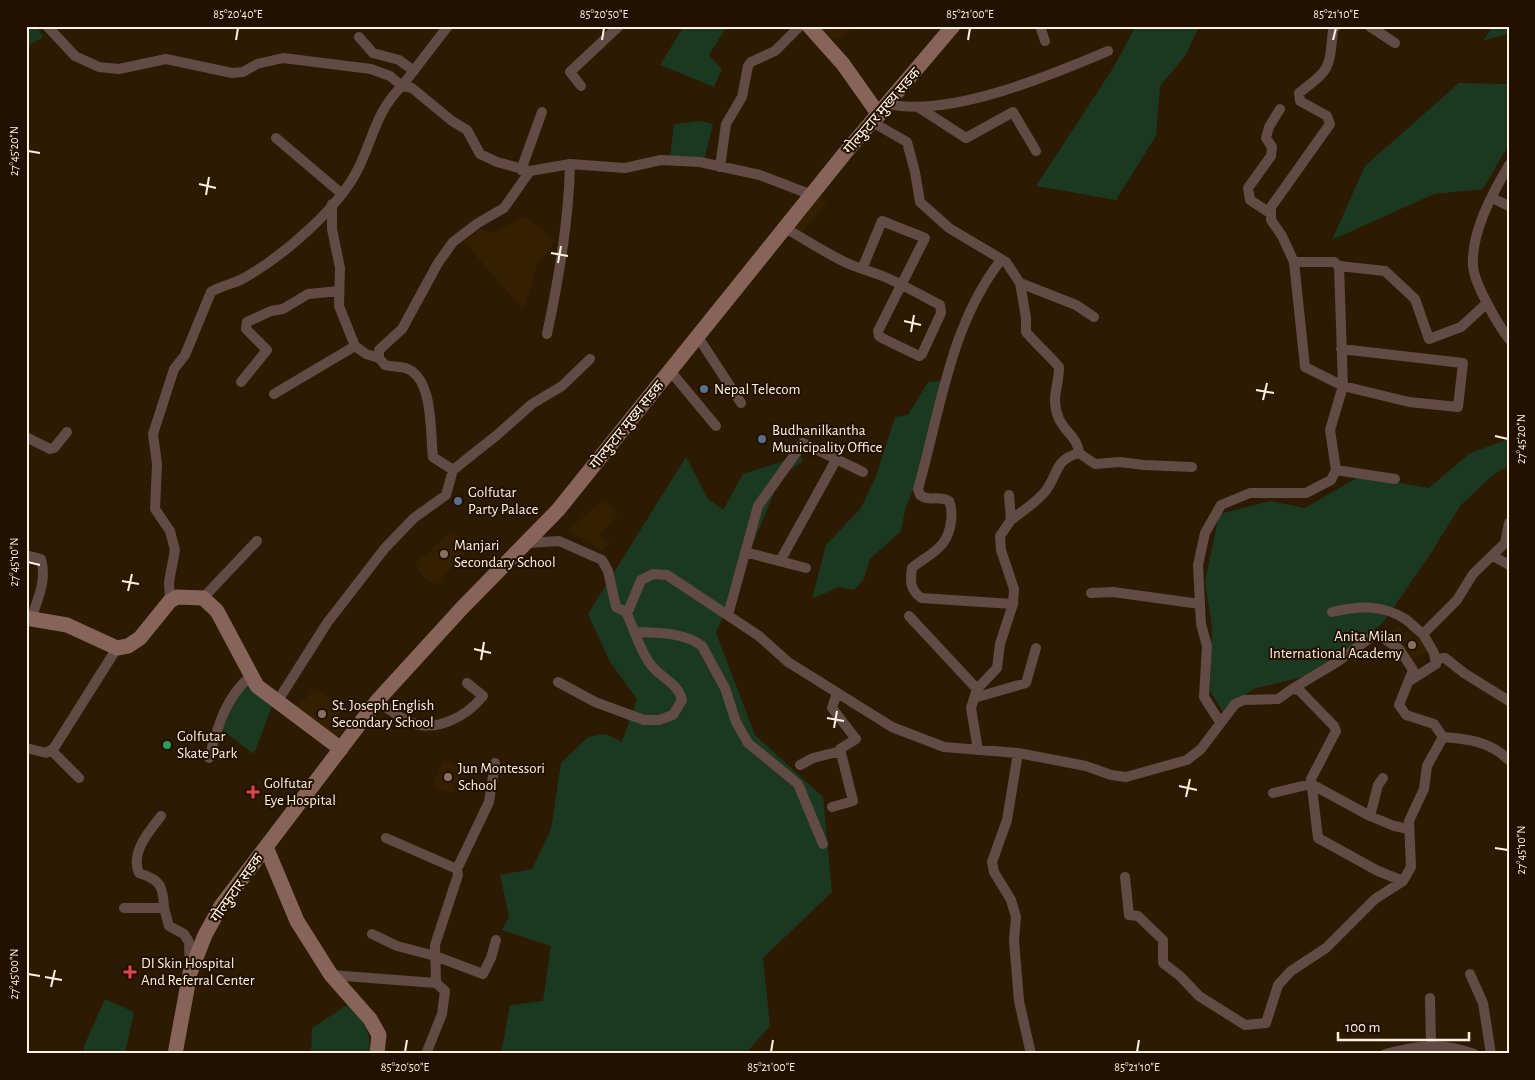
<svg xmlns="http://www.w3.org/2000/svg" width="1535" height="1080" font-family="'Alegreya Sans','Noto Sans Devanagari',sans-serif">
<style>
.built{fill:#351f01}
.green{fill:#1b3920}
.lines{fill:none;stroke-linecap:round;stroke-linejoin:round}
.street{stroke:#614b44;stroke-width:10}
.secondary{stroke:#866459;stroke-width:15}
.ticks{fill:none;stroke:#fef1e4;stroke-width:2}
.service-dot{fill:#5c6f8a;stroke:#210;stroke-width:2}
.education-dot{fill:#8d6e63;stroke:#210;stroke-width:2}
.leisure-dot{fill:#2e9e5b;stroke:#210;stroke-width:2}
.health-dot{fill:#e0444e;stroke:#210;stroke-width:2}
.labels{text-anchor:middle;dominant-baseline:central;stroke-width:4;stroke-linejoin:round;paint-order:stroke}
.street-label{font-size:15px;fill:#fef1e4;stroke:#210}
.poi-label{font-size:15px;fill:#fef1e4;stroke:#210;text-anchor:start}
.neatline{fill:none;stroke:#fef1e4;stroke-width:2}
.ticks-label{font-size:12px;text-anchor:middle;fill:#fef1e4}
</style>
<rect width="100%" height="100%" fill="#2c1a03"/>
<path class="built" d="M820,26H851V30L838,39L827,36Z
M819,196L827,203L800,233L792,225Z
M526,216L555,241L536,268L525,307H521L463,241L482,229L492,233Z
M603,500L618,514L600,535L610,543L603,551L568,530Z
M448,534L458,536L470,549L457,560L436,585L421,575L415,564Z
M1398,625L1404,633L1407,631L1415,639L1420,636L1428,651L1411,661L1388,634Z
M317,688L330,698L341,711L338,717L347,724L336,740L295,707Z
M443,761L463,769L453,794L432,785Z"/>
<path class="green" d="M26,26H37L43,37L26,47Z
M684,26H718L725,29L709,55L722,69L714,87L660,65Z
M1136,26H1199L1186,55L1160,86L1156,136L1116,200L1036,186L1113,68Z
M1493,26H1509V33L1483,41Z
M1459,83L1509,84V144L1483,189L1434,194L1332,240L1365,166Z
M699,121L713,124L704,161L670,157L674,124Z
M941,381L928,446L920,458L924,461L905,510L901,531L870,559L864,579L854,590L839,587L812,599L826,545L861,508L876,476L895,417L908,415L928,382Z
M1509,439V465L1492,476L1460,506L1431,553L1383,623L1311,675L1253,689L1223,712L1210,691L1212,628L1205,582L1219,514L1270,501L1305,508L1360,476L1429,488L1470,453Z
M801,453L802,462L781,476L716,633L755,735L823,797L832,892L763,958L770,1026L745,1054H501L510,1005L543,1001L551,946L502,930L509,917L500,875L532,869L551,829L561,763L588,737L606,734L622,742L637,699L610,662L588,614L686,457L708,499L723,510L743,474L787,460Z
M247,685L272,706L254,754L219,728L222,719Z
M105,999L134,1012L125,1054H84V1046Z
M350,1003C362,1020 373,1033 369,1054H311L312,1028Z"/>
<g class="lines">
<path class="street" d="M47,26L75,56L99,67L119,69L166,59L232,73L243,72L257,64L283,58L371,69L390,76L402,86L448,26
M1040,26L1045,41
M1336,26L1333,30C1329,70 1331,68 1299,93L1300,101L1327,116L1330,124L1271,207V220L1282,236L1294,262L1305,367L1343,386L1409,402L1458,407L1463,363L1341,349
M1369,26L1395,43
M359,37L373,53L399,60L414,71
M581,86L570,72L619,26
M889,104C950,118 1051,75 1108,51
M918,107L966,138L1013,112L1036,151
M872,122L907,142L915,172L920,202L949,228L1006,262L1020,283L1026,318V332C1037,345 1049,355 1059,367C1059,387 1050,398 1059,419C1065,432 1078,438 1079,453C1055,460 1059,471 1047,489C1039,501 1022,511 1011,520
M276,138L342,194
M1509,165C1492,194 1471,232 1473,266C1474,283 1498,325 1509,339
M720,167L726,124L742,97L748,66L751,62L775,51L800,26
M521,170L542,112
M1492,198L1509,206
M332,204V229L340,268L339,306L355,346L366,354L379,358
M1270,213L1250,200L1248,188L1271,156L1272,147L1266,138L1269,127L1280,109
M785,228C806,240 827,254 849,264C861,269 873,272 885,277C904,285 922,296 940,305L941,313L922,354L919,356L884,339L879,336L878,331L925,238L882,221L862,269
M1294,262H1334L1339,266
M1020,283L1076,305L1094,317
M547,334C559,278 569,221 570,164
M698,337L741,403
M671,372L716,426
M241,382L267,350L246,329L247,322L271,311L283,309L308,294L339,291
M274,394L355,346
M26,437L50,449L54,448L67,432
M1079,453L1095,464L1120,462L1144,465L1192,467
M453,470L497,435L532,404L562,386L590,359
M1336,470L1395,479
M1009,495L1011,520L1000,536L1001,550L1014,589L1013,604
M528,543L559,541L602,560L608,571L616,607L626,612
M745,552L806,568
M26,555L41,559C47,581 38,598 31,619
M1493,556L1509,565
M780,561L836,460
M1091,593L1113,592L1200,604
M203,598L257,541
M170,601L169,582L175,550L170,531L155,509L157,464L153,434L174,369L185,355L211,292C222,285 235,284 246,277C284,255 338,209 358,169C373,139 376,111 402,86L412,88L452,121L467,130L480,154L497,162L530,171
M626,612L629,609L641,580L653,574L667,575L759,636L788,662L892,727L944,747L1018,753L1086,766L1111,775L1126,777L1187,760L1201,749L1235,704L1244,700L1278,699L1292,689L1299,690L1334,726L1336,731L1311,779L1318,838L1378,871L1403,881L1411,867L1409,821L1424,789L1427,766L1443,737C1469,739 1489,741 1509,760
M1332,612C1358,606 1382,604 1405,619C1411,623 1416,629 1423,634
M728,615L758,506L803,443L863,472
M909,616L977,689L971,708L978,750
M636,632C658,633 684,632 702,646L725,688L736,722L748,743L798,784L823,844
M1435,659L1445,658L1464,673L1509,701
M1411,680L1436,664L1434,653L1423,634L1457,600L1473,574L1505,543L1509,523
M558,682L595,702L644,720H659L673,715L682,700C679,684 661,678 651,665C639,650 635,630 626,612
M977,689L997,668L1000,644L1013,604L921,598C910,589 910,582 912,568C921,560 936,553 943,543C951,533 954,512 949,501C939,495 929,502 920,495L918,489C940,412 950,325 1001,260
M1292,689L1337,662L1374,635L1382,637L1399,649L1413,670L1399,705L1406,715L1434,724L1443,737
M974,698L1026,683L1036,648
M377,701C388,708 399,718 410,722C437,733 467,716 483,696L467,683
M277,702L327,623L385,548L414,518L446,495L453,470L433,457C430,434 434,381 408,369C402,366 392,367 385,365L379,358V350L402,329L438,263L453,242L478,223L504,208L530,171L570,164L625,168L661,160L700,162L760,175L812,195
M1220,722L1204,697L1207,646L1201,624L1198,565L1205,533L1221,505L1250,493H1306L1331,480L1336,470L1330,430L1343,386L1339,266L1385,271L1415,299L1429,339L1461,327L1487,303
M26,748L46,753L54,748L117,648
M51,750L79,778
M1018,753L1007,820L992,862L994,872L1011,900L1016,917L1014,941L1019,1001L1031,1054
M209,758C217,728 226,696 251,676
M800,765L813,758L841,751
M1383,778L1378,785L1370,816L1394,826L1409,829
M1273,793L1311,784L1370,816
M832,807L853,801L840,749L856,739L832,708L837,693
M161,816C149,831 130,853 139,873C161,880 163,886 164,908
M386,838L457,869
M1125,877L1129,915L1138,916L1163,940V963L1180,976L1199,996L1245,1025L1266,1023L1278,985L1291,971L1326,948L1375,899L1403,881
M124,908H164L169,926L184,934L189,942L190,967
M372,934L397,946L435,956L483,974L491,958L496,940
M1470,974L1483,1003L1491,1054
M331,975L436,983L445,991L442,1014L426,1054
M436,983L435,945L458,875L457,869L489,802L495,763
M1430,998L1431,1045
M1385,1054C1419,1045 1440,1042 1474,1054"/>
<path class="secondary" d="M809,26L843,64L879,115
M26,618L67,625L117,648L128,646L140,638L170,601L177,597L203,598L217,611L257,686L341,749
M266,847L297,921L331,975L370,1019L379,1035L377,1054
M175,1054L190,973L205,935L221,906L377,701L462,608L558,510L845,153L953,26"/>
</g>
<path class="ticks" d="M236,40L238,28M602,40L604,28M968,40L970,28M1333,40L1336,28M28,151L40,153M199,184L216,188M206,195L209,177M551,253L568,256M558,263L561,246M904,321L921,325M911,332L914,315M1256,390L1274,393M1263,400L1267,383M1495,436L1508,439M28,562L40,565M122,581L139,584M128,591L132,574M474,649L491,653M481,660L484,642M827,718L844,721M834,728L837,711M1179,786L1197,790M1186,797L1190,779M1495,848L1508,850M28,974L40,976M45,977L62,980M51,987L55,970M405,1052L407,1040M771,1052L773,1040M1137,1052L1139,1040"/>
<g class="service-dot">
<circle cx="704" cy="389" r="5"/>
<circle cx="762" cy="439" r="5"/>
<circle cx="458" cy="501" r="5"/>
</g>
<g class="education-dot">
<circle cx="444" cy="554" r="5"/>
<circle cx="1412" cy="645" r="5"/>
<circle cx="322" cy="714" r="5"/>
<circle cx="448" cy="777" r="5"/>
</g>
<circle class="leisure-dot" cx="167" cy="745" r="5"/>
<g class="health-dot">
<path d="M250.5 784.5h5v5h5v5h-5v5h-5v-5h-5v-5h5z"/>
<path d="M127.5 964.5h5v5h5v5h-5v5h-5v-5h-5v-5h5z"/>
</g>
<g class="labels">
<g class="street-label">
<text transform="translate(882 111) rotate(-49)">गोल्फुटार मुख्य सडक</text>
<text transform="translate(627 425) rotate(-51)">गोल्फुटार मुख्य सडक</text>
<text transform="translate(237 888) rotate(-55)">गोल्फुटार सडक</text>
</g>
<g class="poi-label">
<text x="714" y="389">Nepal Telecom</text>
<text x="772" y="430">Budhanilkantha<tspan x="772" dy="17">Municipality Office</tspan></text>
<text x="468" y="492">Golfutar<tspan x="468" dy="17">Party Palace</tspan></text>
<text x="454" y="545">Manjari<tspan x="454" dy="17">Secondary School</tspan></text>
<text x="1402" y="636" text-anchor="end">Anita Milan<tspan x="1402" dy="17">International Academy</tspan></text>
<text x="332" y="705">St. Joseph English<tspan x="332" dy="17">Secondary School</tspan></text>
<text x="177" y="736">Golfutar<tspan x="177" dy="17">Skate Park</tspan></text>
<text x="458" y="768">Jun Montessori<tspan x="458" dy="17">School</tspan></text>
<text x="264" y="783">Golfutar<tspan x="264" dy="17">Eye Hospital</tspan></text>
<text x="141" y="963">DI Skin Hospital<tspan x="141" dy="17">And Referral Center</tspan></text>
</g>
</g>
<rect width="1535" height="1080" fill="none" stroke="#221100" stroke-width="55"/>
<path d="M1338 1032v8h131v-8" fill="none" stroke="#fef1e4" stroke-width="2.5"/>
<text x="1345" y="1032" font-size="15" fill="#fef1e4" stroke="#221100" stroke-width="4" paint-order="stroke">100 m</text>
<rect x="28" y="28" width="1480" height="1024" class="neatline"/>
<g class="ticks-label">
<text x="238" y="18">85°20'40"E</text>
<text x="604" y="18">85°20'50"E</text>
<text x="970" y="18">85°21'00"E</text>
<text x="1336" y="18">85°21'10"E</text>
<text transform="translate(14 151) rotate(-90)" y="4">27°45'20"N</text>
<text transform="translate(1521 439) rotate(-90)" y="4">27°45'20"N</text>
<text transform="translate(14 562) rotate(-90)" y="4">27°45'10"N</text>
<text transform="translate(1521 850) rotate(-90)" y="4">27°45'10"N</text>
<text transform="translate(14 974) rotate(-90)" y="4">27°45'00"N</text>
<text x="405" y="1071">85°20'50"E</text>
<text x="771" y="1071">85°21'00"E</text>
<text x="1137" y="1071">85°21'10"E</text>
</g>
</svg>
